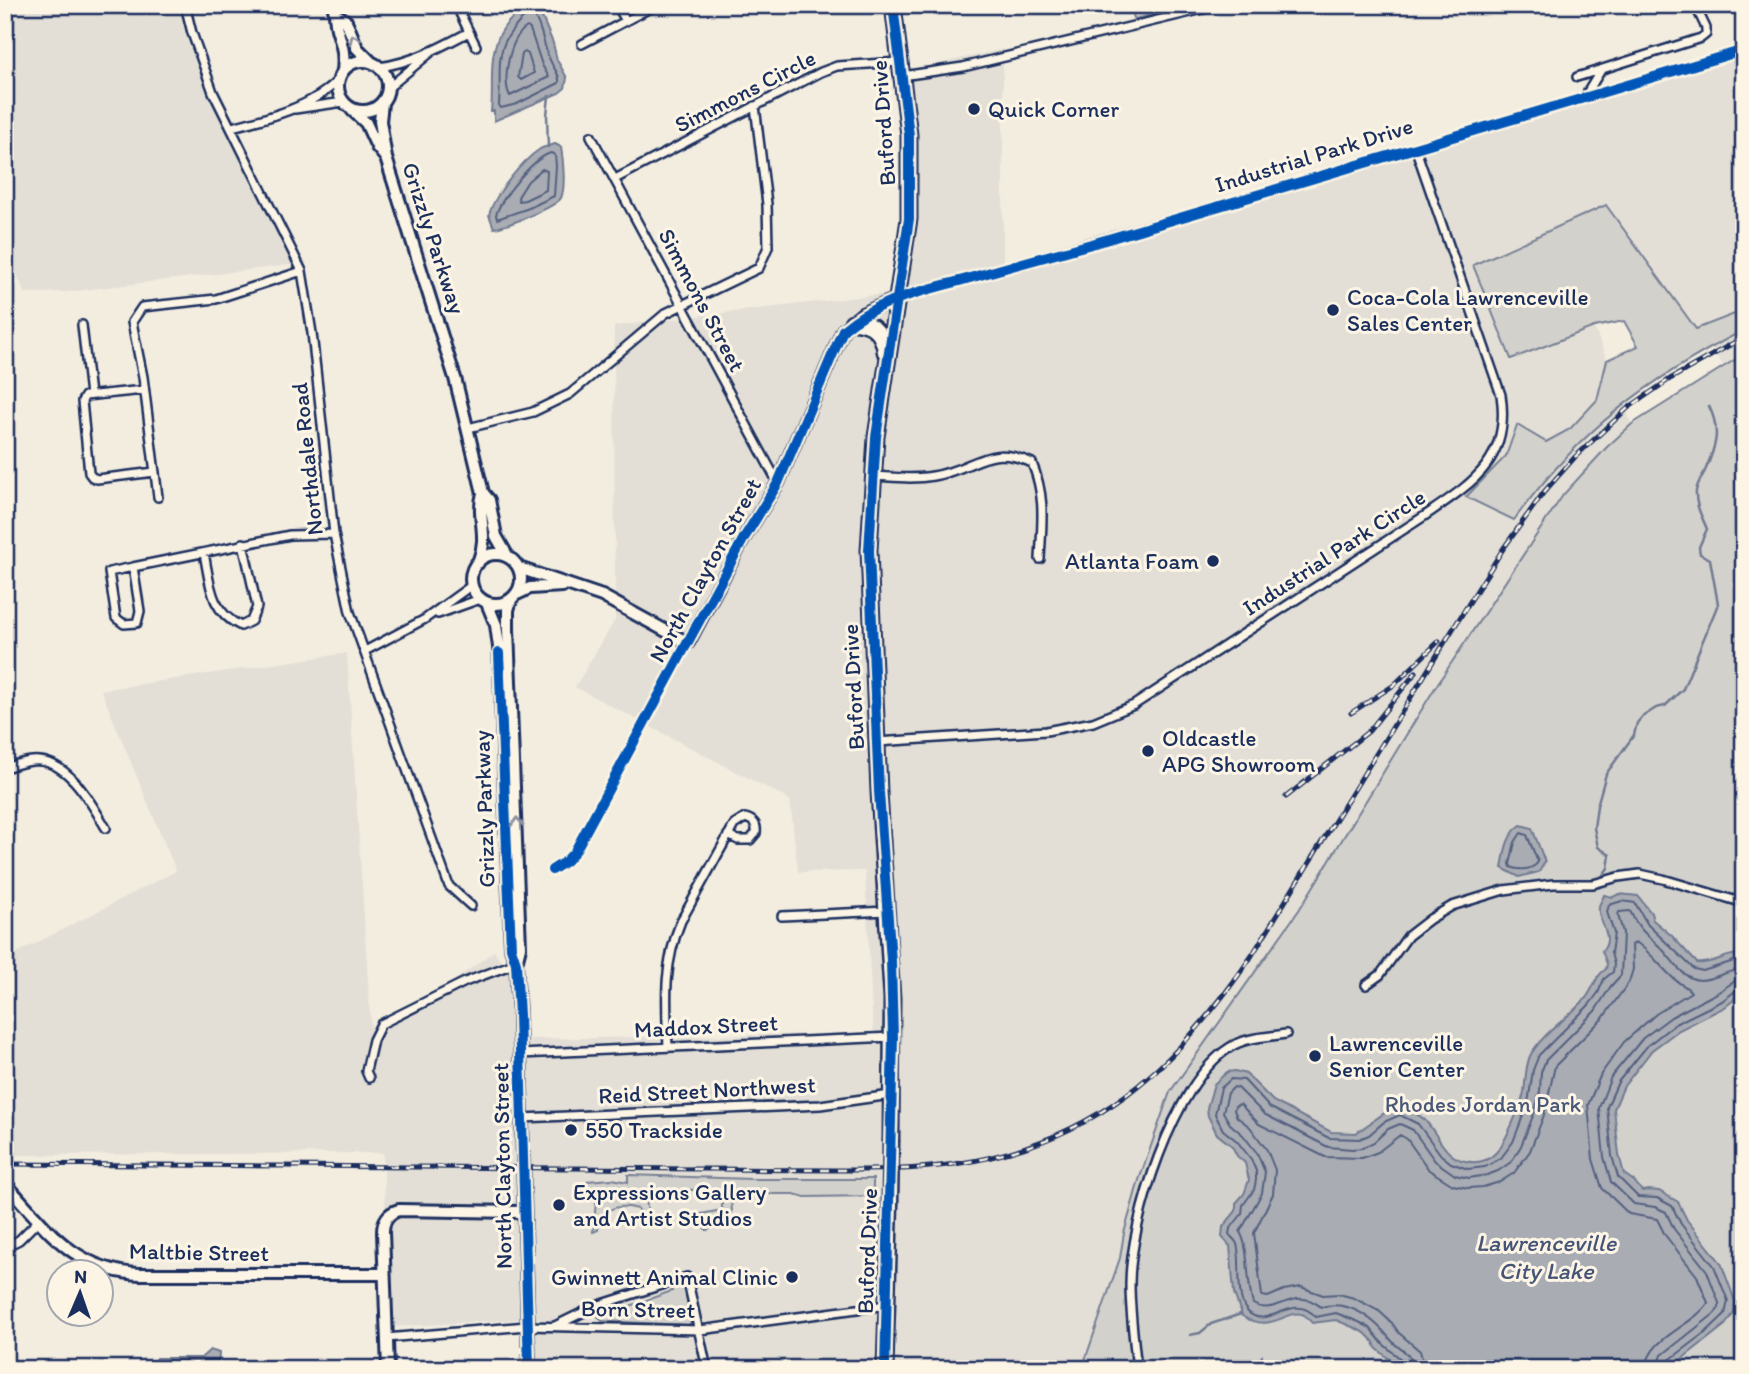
<svg xmlns="http://www.w3.org/2000/svg" width="1749" height="1374" font-family="Itim,sans-serif">
<style>
.built{fill:#e3dfd6}
.green{fill:#d3d1cc;stroke:#778095;stroke-width:2}
.water{fill:#a9acb3;stroke:#707a91;stroke-width:2}
.lines{fill:none;stroke-linecap:round;stroke-linejoin:round}
.shore{stroke:#546180;stroke-width:2}
.stream{stroke:#707a91;stroke-width:2.5}
.street-casing{stroke:#1b2f5e;stroke-width:12}
.secondary-casing{stroke:#1b2f5e;stroke-width:16}
.highway-casing{stroke:#1b2f5e;stroke-width:19}
.street{stroke:#fcf5e5;stroke-width:7}
.secondary{stroke:#fcf5e5;stroke-width:10}
.highway{stroke:#fcf5e5;stroke-width:14}
.rail-casing{stroke:#1b2f5e;stroke-width:5}
.rail{stroke:#fcf5e5;stroke-width:2.5;stroke-dasharray:8;stroke-linecap:butt}
.highway-bridge-casing{stroke:#1b2f5e;stroke-width:19;stroke-linecap:butt}
.highway-bridge{stroke:#fcf5e5;stroke-width:14}
.cycleway-casing{stroke:#fcf5e5;stroke-width:15}
.cycleway{stroke:#0057b8;stroke-width:10}
.oneway{stroke:#8c92a2}
.poi-dot{fill:#1b2f5e;stroke:#fcf5e5;stroke-width:2.5}
.labels{text-anchor:middle;dominant-baseline:central;stroke-width:6;stroke-linejoin:round;paint-order:stroke}
.street-label{font-size:23px;fill:#1b2f5e;stroke:#fcf5e5}
.poi-label{font-size:23px;fill:#1b2f5e;stroke:#fcf5e5;text-anchor:start}
.park-label{font-size:23px;fill:#49587a;stroke:#fcf5e5}
.water-label{font-size:24px;font-style:italic;fill:#465478;stroke:#fcf5e5}
</style>
<rect width="100%" height="100%" fill="#f3ede0"/>
<filter id="ink" filterUnits="userSpaceOnUse"><feTurbulence type="fractalNoise" baseFrequency=".0143" numOctaves="2"/><feDisplacementMap in="SourceGraphic" scale="14" xChannelSelector="R" yChannelSelector="G"/><feConvolveMatrix kernelMatrix="1 2 1 2 8 2 1 2 1" color-interpolation-filters="sRGB"/></filter>
<g filter="url(#ink)">
<path class="built" d="M5,5H193L201,47L271,218L307,263L67,292L25,293L5,247Z
M1744,42V354L1723,365L1606,205L1512,359L1594,327L1632,424L1607,447L1563,495L1438,683L1299,910L1225,1014L1139,1179L1124,1233L1120,1258L1118,1369H530L528,1319L390,1327L383,1153L5,1155V959L176,871L101,690L347,653L371,1028L432,997L494,951L514,979L528,1039L874,1033L872,1016L865,871L798,872L790,800L575,687L615,620L614,326L892,293L915,191L906,71L1003,49V261L1594,91Z"/>
<path class="green" d="M1131,5H1196L1134,19Z
M1606,205L1696,329L1737,313L1744,330C1645,381 1580,430 1514,520L1466,497L1506,456L1517,425L1546,442L1570,429L1597,400L1607,360L1638,346L1624,321L1594,327L1511,359L1473,265Z
M1744,354V1369H1265L1262,1356L1252,1369H1082L1120,1258L1124,1233L1139,1180L1170,1092L1299,910L1438,683L1563,495L1607,447L1632,424Z
M628,1175L752,1179H873V1196L805,1197L794,1194H747L751,1198L731,1200L732,1210L726,1223L707,1230L695,1220L702,1217L701,1214L722,1210V1196L706,1189L645,1193L649,1219L648,1222L638,1209C623,1205 613,1206 600,1215L598,1230L593,1232L597,1192L586,1190L587,1181L612,1179L628,1182Z
M681,1285L686,1291L691,1323L688,1325L602,1321L597,1315L609,1309L613,1312L672,1291L669,1287Z"/>
<path class="water" d="M527,5H537L553,43L557,60L567,78L565,88L559,93L494,121V111H491C494,84 487,52 503,29C509,19 519,13 527,5Z
M555,144L561,147C563,159 566,187 561,198C556,207 505,227 494,228L489,215C494,195 522,161 540,149C543,147 550,146 555,144Z
M1521,825L1532,828L1545,862L1539,872L1519,877L1502,868C1505,852 1506,835 1521,825Z
M1619,894L1638,896L1651,913L1653,920L1672,936L1697,963C1713,965 1728,952 1744,954V992L1725,1007L1679,1030L1652,1050L1624,1086L1614,1109L1619,1155L1624,1174L1634,1181L1642,1191L1648,1190L1659,1191L1678,1202L1687,1220L1721,1263L1735,1301L1734,1313L1725,1325L1669,1369H1401L1376,1348L1374,1342L1365,1333L1355,1328L1336,1320L1312,1323C1311,1322 1305,1315 1304,1315C1289,1307 1272,1335 1242,1316L1234,1293L1230,1246L1222,1237L1223,1227L1236,1211V1203L1244,1194L1249,1180L1245,1163L1237,1156L1232,1146L1217,1134L1208,1116L1207,1108L1214,1084L1227,1072L1235,1071L1246,1074L1273,1101L1331,1132L1356,1133L1383,1114L1402,1108C1410,1111 1419,1114 1425,1120C1438,1134 1444,1157 1465,1161C1494,1168 1504,1143 1513,1122C1517,1112 1522,1103 1524,1092C1526,1079 1525,1068 1530,1056C1542,1033 1569,1018 1586,998C1594,988 1595,976 1606,969L1607,964L1602,951C1616,936 1596,922 1599,906C1600,902 1603,899 1604,895L1613,897Z
M210,1350L219,1353L218,1369H156L153,1364L156,1358H201Z"/>
<g class="lines">
<path class="shore" d="M529,13L533,14C543,28 543,47 551,62C554,70 560,73 559,83L517,104L501,108L499,105C502,61 491,46 529,13Z
M527,27L530,29L542,65L549,77L510,96C501,80 510,37 527,27Z
M525,52L528,54L534,73L521,80L518,77L522,54Z
M551,153L555,155L556,166L554,196L529,208L497,219L496,215C501,198 534,157 551,153Z
M542,169L547,171L546,190L525,200L519,201L518,197L528,181Z
M1521,833L1527,835L1538,862C1533,870 1519,871 1511,867L1510,864L1515,842Z
M1405,1369L1403,1361L1383,1344L1370,1328L1359,1322L1336,1313L1316,1317C1292,1290 1268,1333 1247,1311C1234,1297 1243,1253 1236,1242C1234,1239 1231,1237 1229,1234L1230,1229L1242,1214L1243,1205L1254,1190L1256,1180V1171L1251,1159L1237,1141L1223,1130L1215,1114L1221,1088L1231,1079L1244,1080L1269,1107L1329,1138L1359,1139L1369,1135L1384,1122L1400,1115L1418,1124L1441,1155L1451,1163L1468,1169L1485,1167L1501,1158L1513,1142L1528,1103L1533,1070L1539,1055L1589,1005L1598,993L1604,979L1613,972L1614,964L1611,953L1614,933L1607,912L1609,905L1622,901L1635,903L1648,925L1694,969L1703,971L1737,960H1744
M1414,1369C1413,1353 1400,1351 1391,1340C1374,1319 1350,1299 1321,1307C1293,1284 1277,1318 1253,1304C1246,1282 1250,1249 1240,1232L1262,1193L1265,1172L1257,1153L1243,1135L1230,1124L1223,1112L1228,1093L1234,1087L1238,1088L1264,1114L1328,1147L1352,1149L1362,1148L1374,1142L1388,1129L1400,1124L1413,1130L1435,1161L1455,1175L1469,1178L1487,1175L1498,1171L1511,1162L1521,1146L1535,1111L1540,1091L1541,1072L1546,1060L1595,1011L1611,986L1621,975L1623,933L1618,915L1619,912L1630,911C1639,931 1648,935 1662,949C1673,960 1682,979 1700,980C1715,980 1729,969 1744,969
M1425,1369L1420,1351L1399,1333L1392,1323L1379,1311L1354,1298L1339,1294L1323,1295L1301,1287L1284,1290L1268,1297L1262,1296L1254,1233L1273,1194L1275,1170L1267,1150L1250,1127L1237,1117L1234,1110L1235,1106L1240,1104L1259,1124L1325,1157L1362,1158L1378,1152L1400,1135L1407,1139L1429,1170L1453,1185L1468,1188L1483,1187L1500,1182L1514,1173L1530,1151L1544,1115L1555,1066L1603,1018L1629,982L1633,969L1632,945L1636,942C1652,954 1659,965 1673,978C1679,984 1687,986 1691,992L1656,1014L1624,1042L1601,1074L1588,1105L1593,1159L1602,1188L1629,1214L1657,1219L1665,1235L1697,1276L1708,1303C1692,1327 1648,1337 1646,1369
M1657,1369L1662,1355L1714,1314L1719,1308V1303L1707,1271L1674,1229L1666,1212L1655,1207L1634,1204L1611,1182L1604,1157L1599,1108L1611,1077L1643,1038L1671,1017L1717,993L1735,981L1744,979
M1666,1369L1668,1361L1704,1334L1725,1314L1728,1301L1714,1266L1681,1224L1672,1206L1657,1198L1638,1197L1618,1177L1612,1156L1607,1107L1618,1082L1648,1045L1675,1024L1722,1001L1738,989L1744,988"/>
<path class="stream" d="M548,147L547,115L549,96
M1603,875L1608,868L1610,855L1598,847L1594,828L1597,806L1606,774L1634,735L1637,723L1642,717L1656,708L1665,706L1683,689L1718,604L1710,559L1700,554L1699,547L1707,529C1702,517 1695,505 1696,491C1697,484 1702,477 1705,471C1716,446 1721,431 1709,406
M1190,1335L1200,1333L1211,1324L1241,1314"/>
<g class="street-casing">
<path id="street" d="M185,5L192,33L213,92L302,271L312,333L334,534L350,612L449,886L471,906
M456,5L476,46
M617,5L626,21
M582,44L656,5
M1735,53L1744,69
M379,67C411,63 441,47 469,32
M902,76L963,67L1220,5
M1577,77L1701,38L1706,34V28L1695,5
M388,88L430,53
M1584,98L1601,70
M295,109L344,102
M232,127C268,118 313,107 339,79
M591,136L778,483
M615,179L821,72L837,66L900,62
M898,298C1181,218 1462,134 1744,50
M82,325L90,395
M144,390L85,396L82,401L89,473L92,477L97,479L155,472
M468,428L533,412L570,394L666,313L759,268L768,247L767,204L755,106
M873,476C893,477 913,480 933,476C974,470 988,442 1032,463C1046,497 1042,522 1040,559
M158,497L143,377L132,322L142,307L216,299L302,271
M204,553C210,583 210,612 241,626L251,621L257,607L243,543
M133,567L290,535L334,534
M133,567L140,611L137,623L124,624L116,618L109,572Z
M438,614L480,599
M365,651L425,619L472,585
M877,742L1046,731L1093,722L1134,705L1423,517C1471,484 1511,461 1501,395L1415,147
M5,768C14,765 23,762 32,761C67,757 91,803 106,828
M552,870L566,861L575,851L688,643
M782,916L887,911
M1366,985L1380,975L1408,936L1430,919L1452,906L1504,890L1553,884H1593L1618,877L1640,874L1663,879L1744,903
M668,1047C666,1001 663,965 681,921L734,825L745,818C754,820 757,825 756,833L750,840H738L728,835
M520,1054L893,1037
M369,1078L366,1071L373,1040L381,1024L465,982L516,963
M522,1118L820,1105L891,1095
M5,1247L19,1240L39,1220
M555,1326L596,1306L687,1277L707,1369
M386,1338L527,1326L700,1330L887,1305
M1137,1369C1134,1341 1130,1312 1130,1284C1130,1221 1174,1083 1229,1048C1245,1037 1267,1037 1286,1034"/>
</g>
<g class="secondary-casing">
<path id="secondary" d="M333,5C336,14 335,21 337,29C342,45 345,54 343,71
M337,15L346,21L357,48L371,62
M338 86a25 25 0 1 1 50 0a25 25 0 1 1-50 0Z
M382,103L380,121L386,158L455,378L483,493C476,518 490,534 478,563
M352,110L366,123L377,147L386,158
M483,493L489,500L496,536L508,557
M471 579a25 25 0 1 1 50 0a25 25 0 1 1-50 0Z
M519,568L602,596L688,643L744,538L778,483L843,330L862,314L896,299
M517,594L530,588L562,586
M511,600L508,610V629L520,947L516,963
M487,603L496,625L499,647L511,948L516,963L519,1015L529,1369
M5,1183C46,1228 74,1271 140,1274H384
M388,1369L383,1232C383,1221 388,1213 399,1210L523,1212"/>
</g>
<g class="highway-casing">
<path id="highway" d="M852,322C872,322 883,332 885,352
M891,1140L892,998L879,792L869,550L876,437L909,219V135L893,5
M885,1369L890,1204"/>
</g>
<use href="#street" class="street"/>
<use href="#secondary" class="secondary"/>
<use href="#highway" class="highway"/>
<g class="rail-casing">
<path id="rail" d="M1351,713L1394,685L1439,641
M1286,797L1369,731L1416,672
M5,1164L837,1170C877,1170 916,1170 955,1164C1094,1143 1175,1069 1251,957L1477,590L1503,549L1544,492L1575,457L1628,408L1670,379L1744,337"/>
</g>
<use href="#rail" class="rail"/>
<g class="highway-bridge-casing">
<path id="highway-bridge" d="M890,1204L891,1140"/>
</g>
<use href="#highway-bridge" class="highway-bridge"/>
<g class="cycleway-casing">
<path id="cycleway" d="M499,653L511,948L516,963L519,1015L529,1369
M552,870L566,861L575,851L744,538L778,483L843,330C878,300 919,292 963,280C1007,267 1052,255 1095,243C1312,179 1528,115 1744,50
M885,1369L893,1037L891,961L879,792L869,550L876,437L909,219V135L893,5"/>
</g>
<use href="#cycleway" class="cycleway"/>
</g>
<defs><path id="oneway-chevron" d="M-2-3.5L2.5 0L-2 3.5" fill="none" stroke-width="1.6" stroke-linecap="round" stroke-linejoin="round" transform="scale(1.75)"/></defs>
<g class="oneway">
<use href="#oneway-chevron" transform="translate(354 39) rotate(-115)"/>
<use href="#oneway-chevron" transform="translate(517 822) rotate(-92)"/>
</g>
</g>
<g class="poi-dot">
<circle cx="974" cy="109" r="7"/>
<circle cx="1333" cy="310" r="7"/>
<circle cx="1213" cy="561" r="7"/>
<circle cx="1148" cy="751" r="7"/>
<circle cx="1315" cy="1056" r="7"/>
<circle cx="571" cy="1130" r="7"/>
<circle cx="559" cy="1205" r="7"/>
<circle cx="792" cy="1277" r="7"/>
</g>
<g class="labels">
<g class="street-label">
<text transform="translate(745 91) rotate(-27)">Simmons Circle</text>
<text transform="translate(883 123) rotate(-94)">Buford Drive</text>
<text transform="translate(1314 155) rotate(-17)">Industrial Park Drive</text>
<text transform="translate(434 238) rotate(72)">Grizzly Parkway</text>
<text transform="translate(702 300) rotate(62)">Simmons Street</text>
<text transform="translate(307 459) rotate(-96)">Northdale Road</text>
<text transform="translate(1334 552) rotate(-33)">Industrial Park Circle</text>
<text transform="translate(705 570) rotate(-61)">North Clayton Street</text>
<text transform="translate(853 687) rotate(-93)">Buford Drive</text>
<text transform="translate(484 809) rotate(-92)">Grizzly Parkway</text>
<text transform="translate(706 1026) rotate(-3)">Maddox Street</text>
<text transform="translate(707 1090) rotate(-3)">Reid Street Northwest</text>
<text transform="translate(502 1166) rotate(-91)">North Clayton Street</text>
<text transform="translate(867 1251) rotate(-88)">Buford Drive</text>
<text transform="translate(199 1252) rotate(1)">Maltbie Street</text>
<text transform="translate(638 1309) rotate(1)">Born Street</text>
</g>
<g class="poi-label">
<text x="988" y="109">Quick Corner</text>
<text x="1347" y="297">Coca-Cola Lawrenceville<tspan x="1347" dy="26">Sales Center</tspan></text>
<text x="1199" y="561" text-anchor="end">Atlanta Foam</text>
<text x="1162" y="738">Oldcastle<tspan x="1162" dy="26">APG Showroom</tspan></text>
<text x="1329" y="1043">Lawrenceville<tspan x="1329" dy="26">Senior Center</tspan></text>
<text x="585" y="1130">550 Trackside</text>
<text x="573" y="1192">Expressions Gallery<tspan x="573" dy="26">and Artist Studios</tspan></text>
<text x="778" y="1277" text-anchor="end">Gwinnett Animal Clinic</text>
</g>
<g class="park-label">
<text x="1483" y="1104">Rhodes Jordan Park</text>
</g>
<g class="water-label">
<text x="1546" y="1242">Lawrenceville<tspan x="1546" dy="28">City Lake</tspan></text>
</g>
</g>
<rect width="1749" height="1374" fill="none" stroke="#fcf5e5" stroke-width="28"/>
<rect x="14" y="14" width="1721" height="1346" fill="none" stroke="#1b2f5e" stroke-width="2.5" filter="url(#ink)"/>
<g transform="translate(80 1293) rotate(2)"><circle r="33" fill="#fcf5e5" stroke="#a2a6af" stroke-width="2"/>
<path d="M0-5L12 26L0 18L-12 26Z" fill="#1b2f5e"/>
<text y="-10" font-size="19" font-weight="bold" text-anchor="middle" fill="#1b2f5e">N</text>
</g>
</svg>
